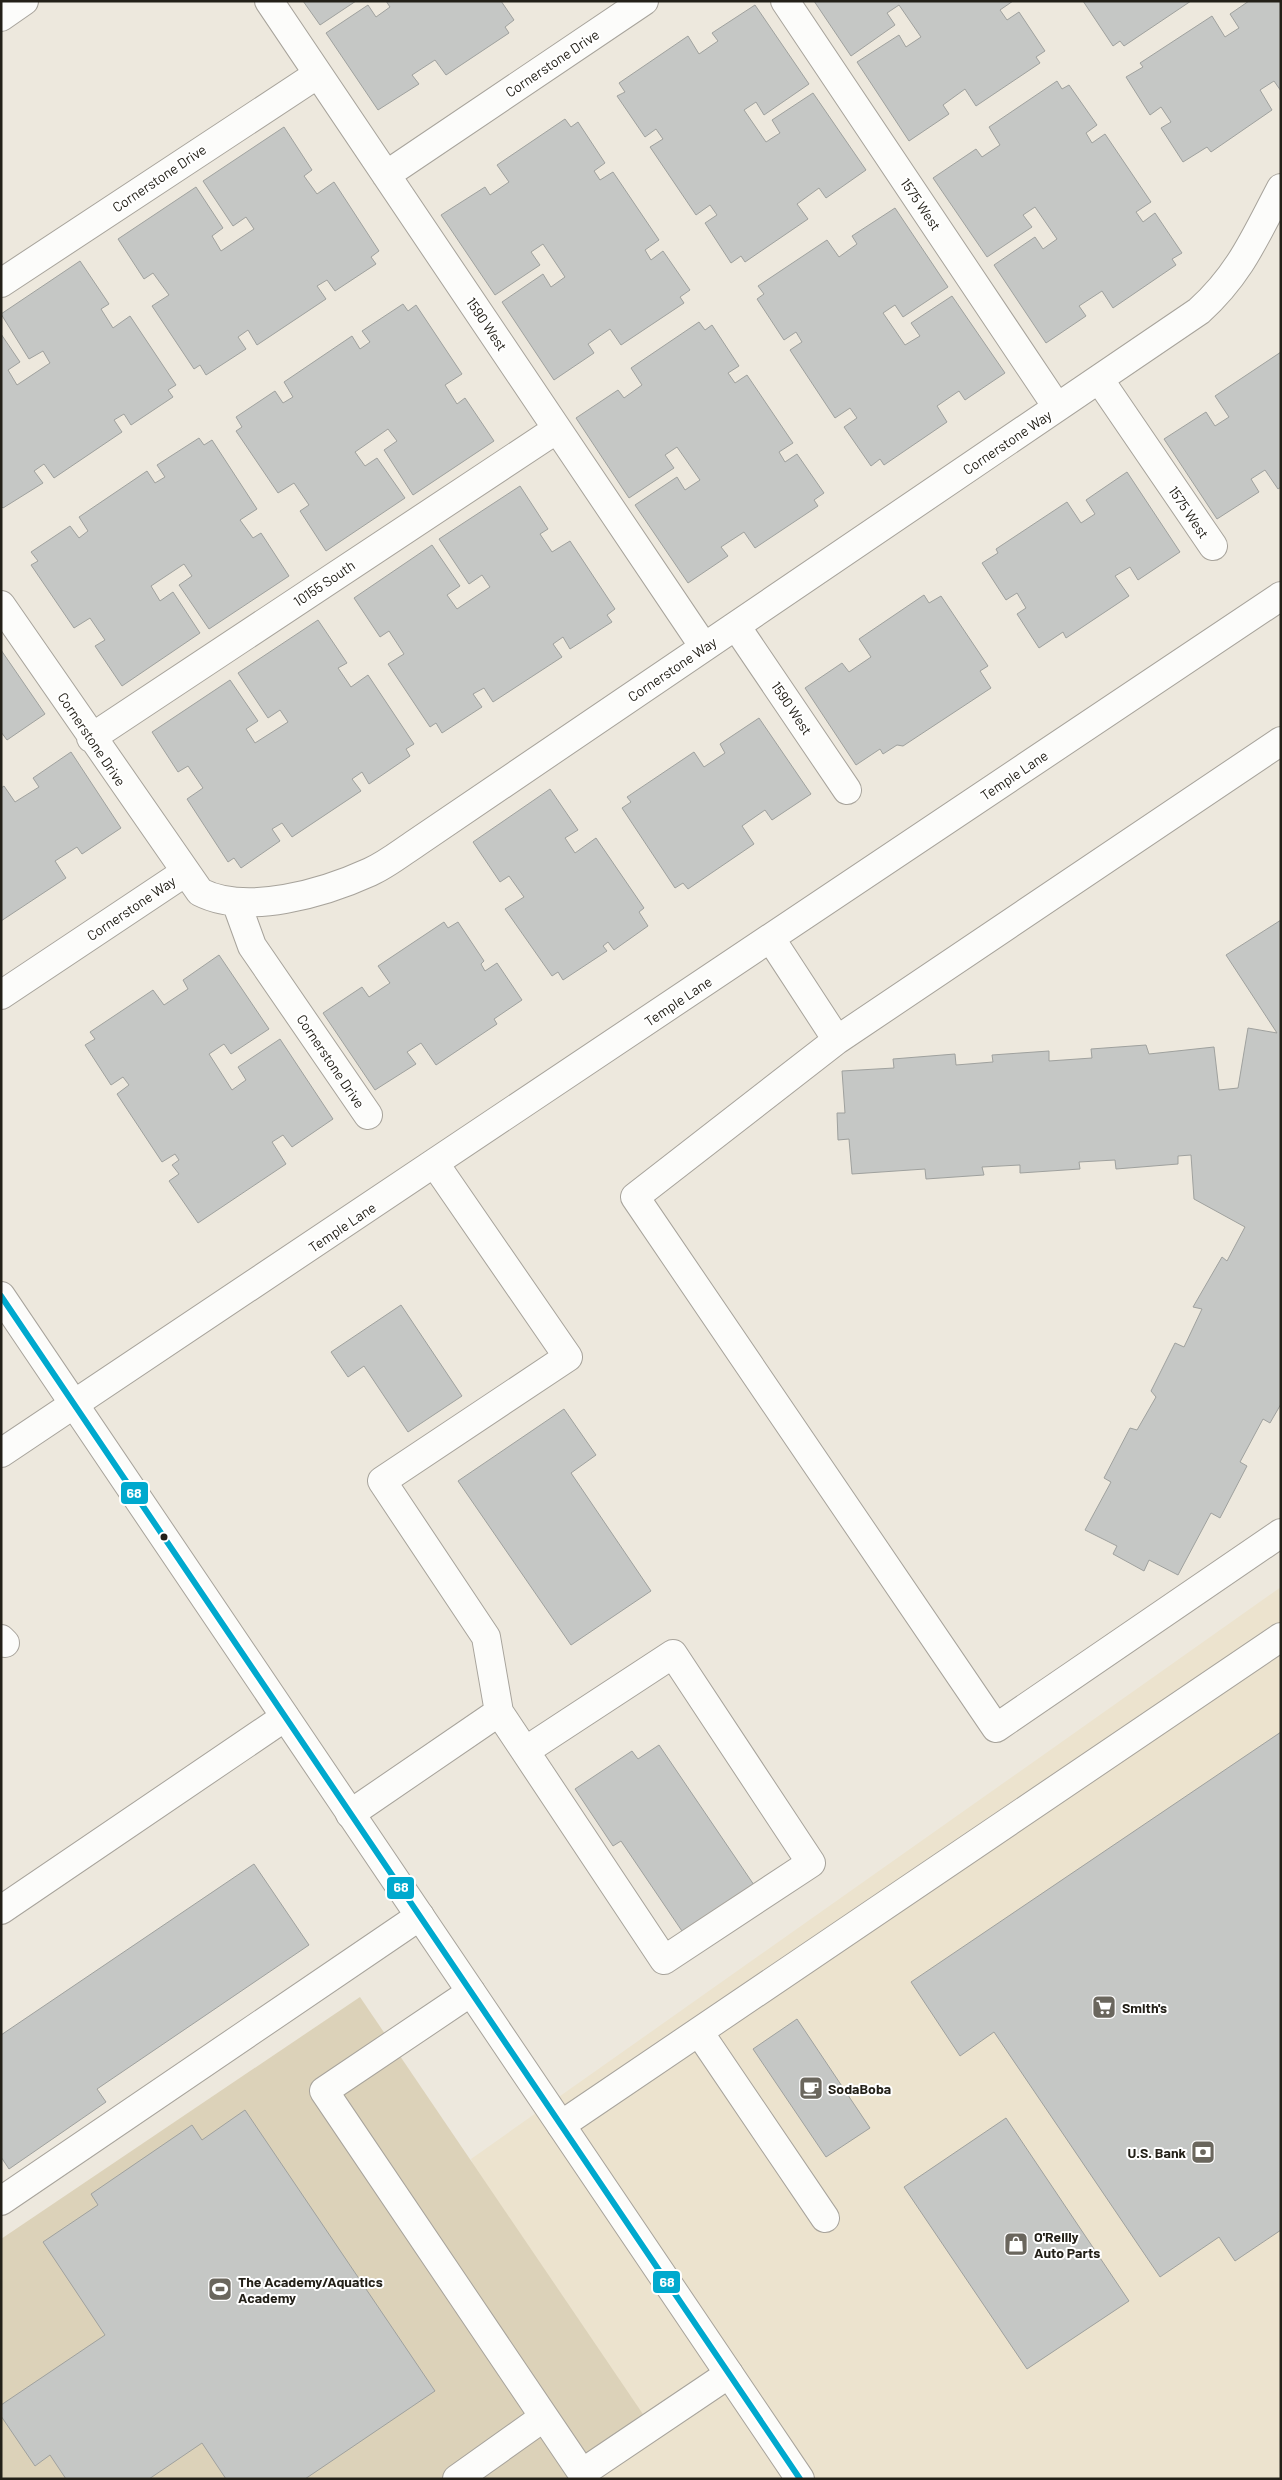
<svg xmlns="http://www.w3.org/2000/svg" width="1282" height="2480" font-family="Barlow,sans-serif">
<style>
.built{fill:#ece3ce}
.green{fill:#dcd2b9}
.building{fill:#c5c7c5;stroke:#9fa19e}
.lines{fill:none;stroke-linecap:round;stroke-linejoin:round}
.minor-casing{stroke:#a7a39b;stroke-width:30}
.major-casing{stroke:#a7a39b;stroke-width:30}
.minor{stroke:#fcfcfa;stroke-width:28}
.major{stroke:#fcfcfa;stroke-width:28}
.bus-1-casing{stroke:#fff;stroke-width:10}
.bus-1{stroke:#00a9ce;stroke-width:6}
.bus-dot{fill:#232018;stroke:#fff;stroke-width:2}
.labels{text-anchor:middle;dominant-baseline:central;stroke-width:4;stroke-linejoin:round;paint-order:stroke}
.street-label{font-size:14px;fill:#232018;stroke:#fff}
.poi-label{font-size:14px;font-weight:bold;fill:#232018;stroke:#fff;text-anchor:start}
.line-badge{stroke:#fff;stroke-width:2}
.badge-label{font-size:14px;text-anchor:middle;font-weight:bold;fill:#fff}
</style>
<rect width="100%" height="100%" fill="#ede8dd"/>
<path class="built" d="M1281,1587V2479H579L471,2159Z"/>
<path class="green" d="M360,1997L651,2426L579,2479H1V2239Z"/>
<path class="building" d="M303,1H356L320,25Z
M386,1H501L514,20L505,27L509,33L446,75L435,60L412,75L419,84L378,110L326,33L368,5L376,17L390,7Z
M814,1H1013L1000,10L1007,20L1019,12L1045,51L1036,57L1040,63L976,106L965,89L943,105L949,114L909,141L857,62L899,35L906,47L921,37L899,5L887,13L895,25L851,56Z
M1083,1H1191L1124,46L1120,41L1113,46Z
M1249,1H1281V91L1274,81L1260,90L1272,110L1211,152L1207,147L1183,162L1161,128L1171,122L1161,107L1150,115L1126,77L1143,67L1140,63L1212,16L1225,37L1239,28L1230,14Z
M755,5L809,84L764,115L756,102L744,110L766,142L780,133L772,120L813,93L866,170L826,198L819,188L797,204L808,219L745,262L741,256L731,263L705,223L717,215L710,205L696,215L650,147L663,139L656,129L645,137L617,96L625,92L619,83L688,36L699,54L718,41L712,33Z
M1057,81L1062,89L1069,85L1097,125L1086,133L1092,143L1105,134L1151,202L1136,212L1143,222L1155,213L1182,253L1172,259L1176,265L1113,308L1102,291L1079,306L1086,316L1046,343L994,265L1035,237L1043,249L1057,239L1035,207L1023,215L1032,227L987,257L933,178L976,149L982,157L1000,145L989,127Z
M565,119L571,127L578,122L605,163L594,171L600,180L613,172L659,240L645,250L651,260L663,251L690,290L680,297L684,303L621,345L610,329L588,344L594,353L554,380L502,302L543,274L551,287L565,277L543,244L531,252L540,265L495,295L441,215L485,187L490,195L509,182L497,165Z
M284,127L312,170L304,176L317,194L334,182L379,251L371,257L376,264L335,291L327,280L317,286L326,299L257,345L248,330L238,337L246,349L206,375L200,365L194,369L152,306L169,295L153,273L144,279L118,239L196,187L223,228L212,236L221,251L254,229L246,217L233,226L203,181Z
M895,208L948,287L903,317L895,305L883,313L905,345L920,336L911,323L952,296L1005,373L965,400L959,391L937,406L947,422L884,465L880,459L871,466L844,427L857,418L850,408L835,418L790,350L802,342L796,332L784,340L757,299L764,294L758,286L827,240L839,257L857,244L852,236Z
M80,261L109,304L101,309L113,328L130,316L176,385L168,390L173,397L131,425L124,414L114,420L122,432L54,478L44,464L34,471L43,483L3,508L1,506V334L20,362L8,370L17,385L50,363L43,351L29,359L1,314Z
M403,304L408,311L416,305L462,374L445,385L457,404L465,398L494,441L413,495L384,450L397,441L388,429L355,452L365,466L377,458L405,498L326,551L300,511L309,505L294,483L278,493L236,431L242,427L236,417L275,391L283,403L293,397L284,382L352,336L360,349L370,342L362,331Z
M699,322L705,330L712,325L739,366L728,373L735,383L747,375L793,443L779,452L785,462L797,454L824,493L814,500L818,506L755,548L744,532L721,547L728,556L688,583L635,505L677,477L685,490L700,480L677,447L665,455L674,468L629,498L576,418L618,390L624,398L642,385L631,368Z
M1281,352V487L1278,489L1265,470L1251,479L1259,492L1217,519L1164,439L1206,412L1215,426L1229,417L1215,396Z
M199,438L204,445L212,440L257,509L240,520L253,538L261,533L289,576L209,629L179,585L192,576L184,564L151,586L160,601L173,592L200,633L122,686L95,646L105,640L90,618L74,628L31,565L38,561L31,552L70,526L79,538L88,531L79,517L147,471L155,483L165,477L157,465Z
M1127,472L1180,552L1138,580L1130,567L1115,576L1129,596L1066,638L1063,632L1039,648L1017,614L1026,608L1017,593L1006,600L982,563L998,553L996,549L1067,502L1081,523L1095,514L1086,500Z
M520,486L548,529L540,534L552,552L570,541L615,609L607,615L612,622L570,649L563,637L553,644L562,657L493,702L484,688L473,694L482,707L442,733L436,723L430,727L388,664L404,654L389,631L380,637L354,598L432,545L460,586L447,595L457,609L490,587L482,575L469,584L439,539Z
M924,595L929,603L941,596L988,666L980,671L991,688L903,746L897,745L883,754L880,749L856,765L805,688L842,663L849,672L871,657L859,639Z
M318,620L347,663L338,668L351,687L368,675L414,744L406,749L410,756L369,784L362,772L352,779L361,791L292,837L282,823L272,829L280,841L241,868L234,858L228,862L187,799L203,788L188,766L178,772L152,732L230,680L258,721L246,729L255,743L288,722L280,710L268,718L238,673Z
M1,650L45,714L7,740L1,732Z
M759,718L811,794L772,820L765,810L742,826L754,844L688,889L683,883L675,888L622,808L631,802L627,797L694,752L704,767L725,753L720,744Z
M71,752L121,828L82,854L77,847L55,861L66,878L1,921V788L4,786L15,802L39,787L33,778Z
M550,789L578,830L565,838L575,853L596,838L644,908L639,912L648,926L614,950L608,942L603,946L607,951L563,980L558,972L552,976L505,909L524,897L509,876L500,882L473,842Z
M1281,920V1404L1270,1423L1263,1419L1240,1462L1247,1466L1220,1518L1211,1513L1178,1575L1149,1560L1144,1571L1113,1554L1117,1546L1085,1530L1111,1482L1104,1478L1130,1428L1137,1430L1156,1397L1151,1391L1175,1343L1184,1347L1202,1309L1193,1307L1222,1257L1227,1261L1245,1227L1194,1199L1191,1155L1178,1156V1164L1116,1169L1115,1160L1079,1162L1080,1169L1020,1173V1165L982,1167L984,1175L926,1179L925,1169L852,1174L849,1139L838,1140L837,1113H845L842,1071L894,1068L893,1059L955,1054L956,1065L993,1062L992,1055L1049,1051V1061L1092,1058L1091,1049L1146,1045L1149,1054L1214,1047L1219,1090L1238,1088L1248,1028L1277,1033L1226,955Z
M444,922L448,928L458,922L484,961L481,964L485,971L497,963L522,1000L494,1019L497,1024L436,1065L421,1043L407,1052L416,1064L375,1090L323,1013L362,987L369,997L390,983L378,966Z
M219,955L269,1029L231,1054L224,1044L209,1054L232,1090L246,1080L238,1067L280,1039L333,1119L292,1147L283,1135L272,1142L286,1164L198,1223L169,1181L179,1174L172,1165L179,1160L175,1154L162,1162L117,1094L129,1085L123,1077L111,1085L85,1045L95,1039L90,1032L153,990L164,1005L188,989L183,980Z
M401,1305L462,1396L408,1432L364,1366L348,1377L331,1352Z
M564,1409L596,1455L571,1473L651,1591L571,1645L458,1481Z
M1281,1732V2230L1235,2261L1219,2237L1160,2277L994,2032L960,2056L911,1982Z
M659,1745L754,1885L684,1934L621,1841L613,1846L575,1789L632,1751L638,1759Z
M254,1864L309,1945L97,2089L106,2102L9,2169L1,2157V2035Z
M797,2019L870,2128L826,2157L753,2049Z
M245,2110L435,2391L305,2479H226L202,2443L149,2479H66L50,2455L35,2466L1,2416V2405L105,2335L43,2242L98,2205L91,2194L192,2125L202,2140Z
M1006,2118L1129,2301L1027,2369L904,2187Z"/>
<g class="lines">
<g class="minor-casing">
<path id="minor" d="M269,1L704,647
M785,1L1057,407
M1,17L24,1
M386,175L644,1
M1,283L318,74
M1099,379L1213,546
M1,605L200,892C247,916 324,893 370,872C386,865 401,853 416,843L1199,311C1240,274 1255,237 1281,188
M736,626L847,790
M91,738L557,429
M1281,741L837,1040L635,1197L996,1728L1281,1533
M236,902L252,946L368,1115
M771,939L837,1040
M1,995L184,873
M1,1453L1281,596
M1,1639L5,1643
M499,1712L525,1751L673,1654L811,1863L664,1960L525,1751
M350,1814L499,1712L486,1637L382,1481L568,1357L435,1164
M1,1910L285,1717
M471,1992L324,2091L582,2473L729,2374
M699,2032L825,2218
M561,2125L1281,1637
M1,2201L420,1916
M457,2479L544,2417"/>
</g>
<g class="major-casing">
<path id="major" d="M1,1296L800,2479"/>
</g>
<use href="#minor" class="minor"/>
<use href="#major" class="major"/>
<g class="bus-1-casing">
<path id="bus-1" d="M1,1296L800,2479"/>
</g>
<use href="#bus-1" class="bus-1"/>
</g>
<defs>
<g id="supermarket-square" transform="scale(1.25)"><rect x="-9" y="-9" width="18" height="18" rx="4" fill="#6a665d" stroke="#fff"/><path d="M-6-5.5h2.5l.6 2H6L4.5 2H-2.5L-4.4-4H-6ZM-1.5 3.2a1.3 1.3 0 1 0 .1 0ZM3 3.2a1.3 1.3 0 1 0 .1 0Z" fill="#fff"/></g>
<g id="cafe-square" transform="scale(1.25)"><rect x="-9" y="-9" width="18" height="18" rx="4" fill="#6a665d" stroke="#fff"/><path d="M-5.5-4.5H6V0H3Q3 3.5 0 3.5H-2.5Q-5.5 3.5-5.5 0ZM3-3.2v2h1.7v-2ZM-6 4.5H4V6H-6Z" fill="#fff"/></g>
<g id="bank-square" transform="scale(1.25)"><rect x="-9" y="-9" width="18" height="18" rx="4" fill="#6a665d" stroke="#fff"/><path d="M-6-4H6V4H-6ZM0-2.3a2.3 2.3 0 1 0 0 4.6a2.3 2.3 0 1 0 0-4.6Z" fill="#fff"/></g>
<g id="shop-square" transform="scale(1.25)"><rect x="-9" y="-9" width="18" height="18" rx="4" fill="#6a665d" stroke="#fff"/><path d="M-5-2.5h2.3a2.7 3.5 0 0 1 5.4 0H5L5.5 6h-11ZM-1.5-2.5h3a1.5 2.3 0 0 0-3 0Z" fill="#fff"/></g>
<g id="stadium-square" transform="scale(1.25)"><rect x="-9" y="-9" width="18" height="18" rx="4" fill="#6a665d" stroke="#fff"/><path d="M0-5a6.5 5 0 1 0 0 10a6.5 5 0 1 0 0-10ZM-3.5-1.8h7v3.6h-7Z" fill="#fff"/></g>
</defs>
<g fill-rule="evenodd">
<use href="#supermarket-square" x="1104" y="2007"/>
<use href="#cafe-square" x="811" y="2088"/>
<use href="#bank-square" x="1203" y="2152"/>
<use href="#shop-square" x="1016" y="2244"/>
<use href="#stadium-square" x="220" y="2289"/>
</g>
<circle class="bus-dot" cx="164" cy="1537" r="4.5"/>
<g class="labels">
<g class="street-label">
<text transform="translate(552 63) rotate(-34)">Cornerstone Drive</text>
<text transform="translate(159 178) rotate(-34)">Cornerstone Drive</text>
<text transform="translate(921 204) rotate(56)">1575 West</text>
<text transform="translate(487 324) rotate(56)">1590 West</text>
<text transform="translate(1007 442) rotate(-34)">Cornerstone Way</text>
<text transform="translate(1189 512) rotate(56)">1575 West</text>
<text transform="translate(324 583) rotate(-34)">10155 South</text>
<text transform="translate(672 669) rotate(-34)">Cornerstone Way</text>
<text transform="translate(792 708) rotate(56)">1590 West</text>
<text transform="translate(92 739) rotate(56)">Cornerstone Drive</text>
<text transform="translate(1014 775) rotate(-34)">Temple Lane</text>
<text transform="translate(131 908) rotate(-34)">Cornerstone Way</text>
<text transform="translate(678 1001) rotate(-34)">Temple Lane</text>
<text transform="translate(331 1061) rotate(56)">Cornerstone Drive</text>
<text transform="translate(342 1227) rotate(-34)">Temple Lane</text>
</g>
<g class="poi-label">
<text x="1122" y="2007">Smith's</text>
<text x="828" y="2088">SodaBoba</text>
<text x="1186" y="2152" text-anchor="end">U.S. Bank</text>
<text x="1034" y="2236">O'Reilly<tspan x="1034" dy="16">Auto Parts</tspan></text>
<text x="238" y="2281">The Academy/Aquatics<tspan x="238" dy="16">Academy</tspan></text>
</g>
</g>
<g class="line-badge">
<rect x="120" y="1481" width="29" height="24" rx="5" fill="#00a9ce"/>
<rect x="386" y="1876" width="29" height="24" rx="5" fill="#00a9ce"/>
<rect x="652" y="2270" width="29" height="24" rx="5" fill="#00a9ce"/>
</g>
<g class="badge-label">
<text x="134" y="1498">68</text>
<text x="401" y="1892">68</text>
<text x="667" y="2287">68</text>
</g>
<rect width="1282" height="2480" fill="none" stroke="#232018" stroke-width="5"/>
</svg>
